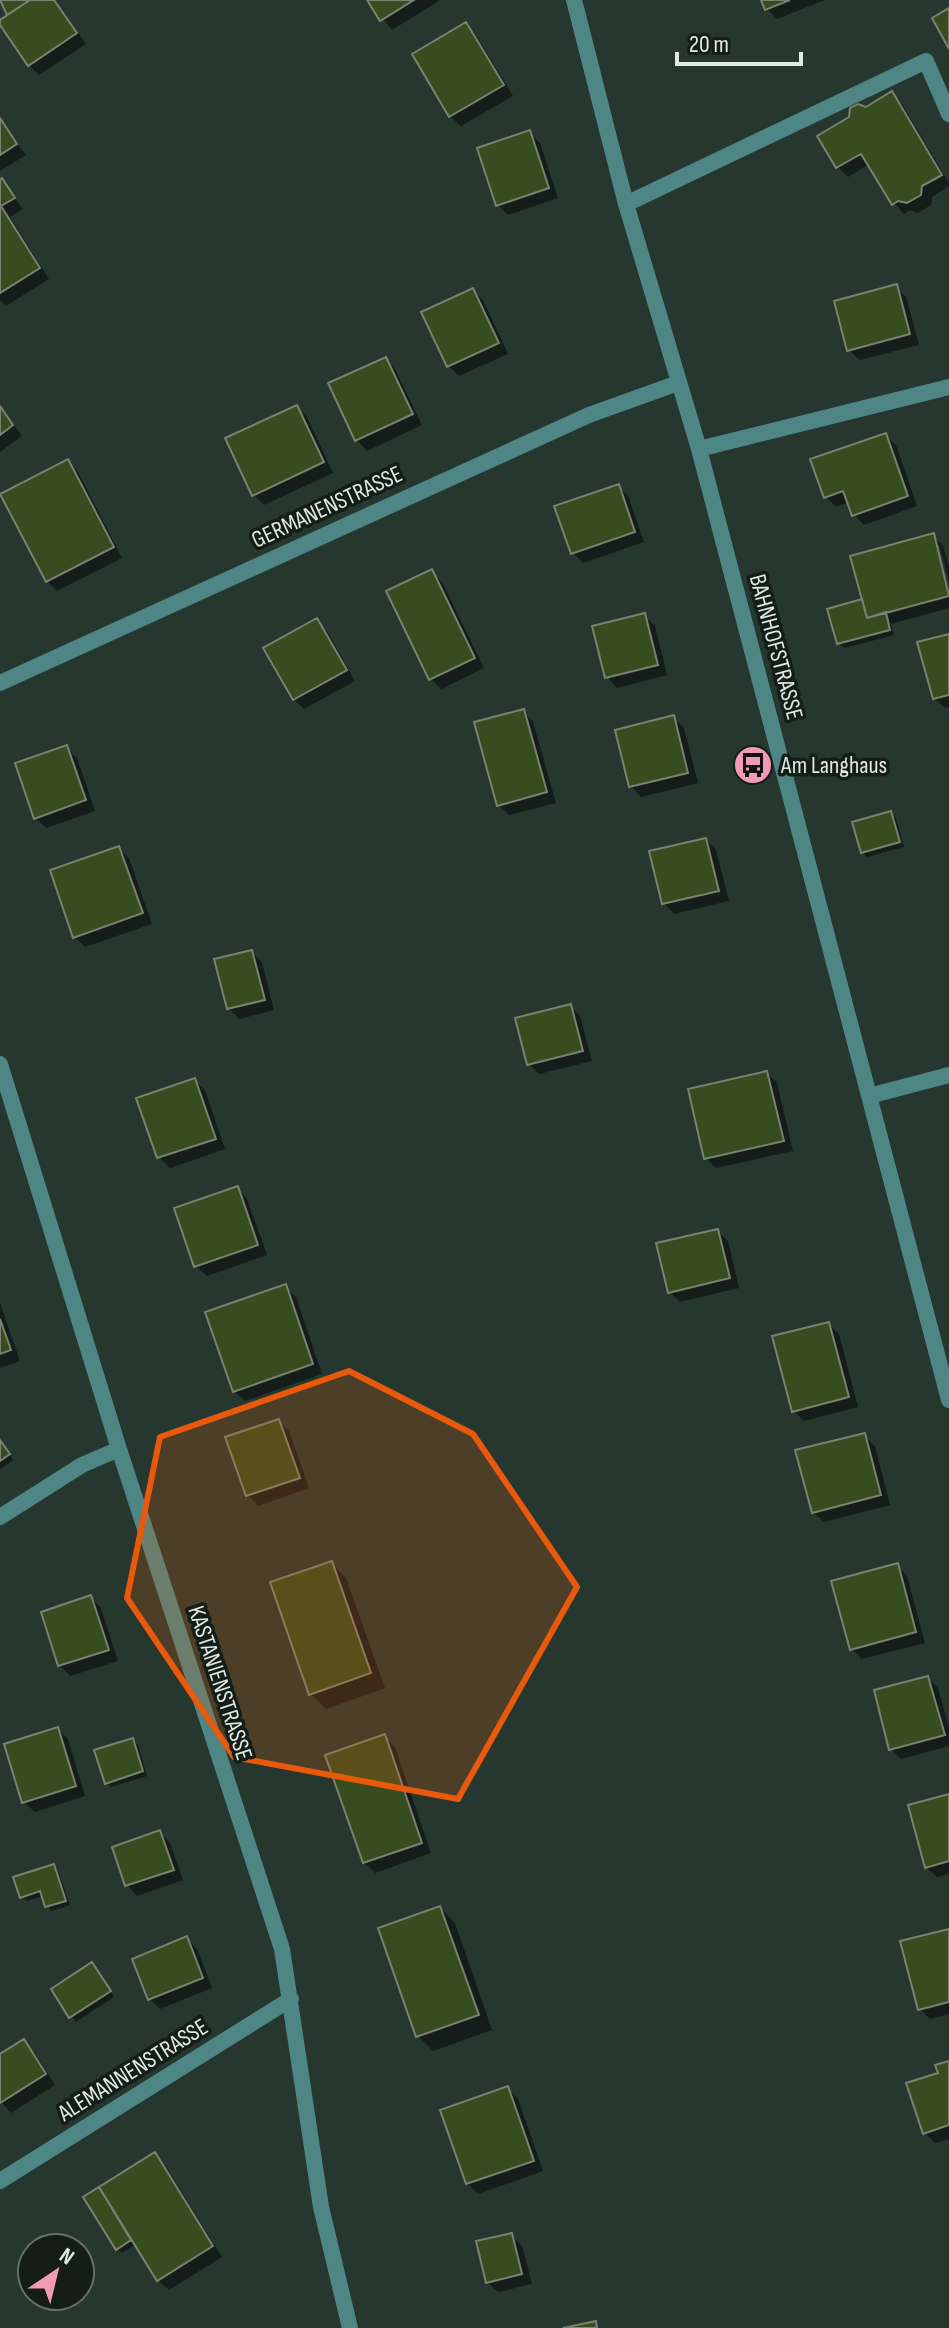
<svg xmlns="http://www.w3.org/2000/svg" width="949" height="2328" font-family="'Sofia Sans Condensed',sans-serif">
<style>
.shadow{fill:#0007}
.building{fill:#384d1f;stroke:#798171;stroke-width:2}
.lines{fill:none;stroke-linecap:round;stroke-linejoin:round}
.lane{stroke:#4d8685;stroke-width:16}
.street{stroke:#4d8685;stroke-width:16}
.marked{fill:#e8590c;fill-opacity:0.2;stroke:#e8590c;stroke-width:6;stroke-linejoin:round}
.labels{text-anchor:middle;dominant-baseline:central;stroke-width:7;stroke-linejoin:round;paint-order:stroke}
.street-label{font-size:24px;fill:#e0eae4;stroke:#151d19}
.poi-label{font-size:24px;fill:#e0eae4;stroke:#151d19;text-anchor:start}
</style>
<rect width="100%" height="100%" fill="#26372f"/>
<path class="shadow" d="M0,0H55L86,44L39,75L29,65L10,15Z
M369,0H438L439,1L392,30Z
M763,0H825L777,19L767,9Z
M466,24L476,35L513,96L461,126L450,116Z
M892,94L902,104L949,183V186L932,197L931,205L918,213L910,210L904,214L894,203L870,164L848,177L838,167L820,137Z
M0,120L26,155L0,171Z
M529,133L540,143L558,198L508,215L498,205Z
M2,181L23,209L10,217L49,279L6,306L0,300V182Z
M896,287L906,297L919,345L860,360L849,350Z
M473,290L483,300L508,354L459,376L449,366Z
M385,359L395,369L422,425L367,451L357,440L331,384Z
M0,405L22,436L0,452Z
M296,407L307,417L333,473L264,505L254,495Z
M885,435L896,445L917,506L864,525L854,514L849,502L836,507L826,497Z
M68,461L78,472L122,558L57,591L47,581Z
M618,486L628,496L644,542L583,563L572,552Z
M933,536L943,546L949,566V581L939,545H935L949,595V608L891,624L894,635L844,648L839,643L864,600Z
M432,572L442,582L484,668L441,689L431,679Z
M645,616L655,626L667,675L617,688L607,677Z
M316,620L327,631L355,681L304,709L294,699Z
M949,636V707L945,708L934,698Z
M523,711L533,722L556,803L509,815L499,805Z
M674,718L684,728L698,783L641,797L631,786Z
M66,747L77,758L95,811L46,828L36,818Z
M891,813L896,818L904,847L867,857L862,852Z
M706,840L716,850L729,901L674,914L664,903Z
M119,848L129,858L152,924L85,947L75,937Z
M251,952L262,962L274,1010L239,1019L229,1008Z
M570,1006L580,1016L592,1061L539,1074L529,1064Z
M767,1073L777,1083L793,1151L716,1168L706,1158Z
M194,1080L205,1090L225,1149L170,1168L159,1157L139,1100Z
M237,1188L247,1199L267,1255L207,1276L196,1266Z
M717,1231L728,1241L739,1288L680,1302L670,1292Z
M285,1287L296,1297L322,1374L245,1401L234,1391Z
M0,1303L20,1361L0,1368Z
M828,1324L839,1334L858,1407L804,1421L794,1411Z
M278,1421L289,1431L309,1488L258,1506L248,1495Z
M864,1436L875,1446L890,1505L824,1522L813,1512Z
M0,1441L13,1460L0,1469Z
M331,1563L346,1578L385,1688L326,1709L311,1694Z
M897,1565L907,1576L925,1643L862,1659L852,1649Z
M91,1597L101,1608L118,1661L70,1676L60,1665Z
M928,1678L938,1688L949,1728V1746L901,1759L891,1749Z
M58,1729L68,1739L85,1796L35,1812L24,1802Z
M384,1736L395,1747L431,1853L375,1873L364,1862Z
M133,1740L138,1745L147,1776L111,1787L106,1782Z
M949,1796V1874L937,1877L926,1867Z
M160,1832L170,1843L183,1880L137,1896L127,1885Z
M54,1866L58,1871L70,1905L51,1911L43,1896L27,1901L22,1897Z
M440,1908L455,1923L492,2030L433,2051L418,2036Z
M949,1931V2014L930,2019L920,2009Z
M187,1939L197,1949L212,1988L160,2009L150,1999Z
M97,1970L114,1997L76,2022L54,1990Z
M23,2042L34,2052L55,2085L11,2113L0,2101V2056Z
M949,2063V2139L935,2143L925,2133L940,2075Z
M508,2089L518,2099L543,2171L478,2194L467,2183Z
M155,2155L165,2165L222,2257L169,2290L158,2280L136,2244L122,2253L117,2249L85,2198Z
M511,2235L522,2246L532,2284L498,2292L487,2282Z"/>
<path class="building" d="M0,0H30L7,15Z
M30,0H54L77,33L28,66L0,25V20Z
M367,0H414L380,21Z
M761,0H790L765,10Z
M949,8V49L932,18Z
M466,22L504,85L449,117L412,54Z
M892,91L942,175L922,186L921,195L907,203L898,201L892,205L861,154L836,168L817,136L849,117L850,108L858,104L866,107Z
M0,118L17,144L0,155Z
M530,130L549,188L496,206L477,148Z
M2,178L15,198L1,206L40,268L0,293V180Z
M897,284L910,334L847,351L834,301Z
M473,288L499,343L447,367L421,312Z
M386,357L413,414L355,441L328,383Z
M297,405L324,462L252,496L225,438Z
M0,406L13,425L0,435Z
M886,433L908,496L852,516L843,491L824,498L810,459Z
M68,459L114,547L46,582L0,494Z
M619,484L635,532L571,554L554,506Z
M934,533L949,596L867,618L850,556Z
M432,569L475,658L429,680L386,591Z
M862,599L867,618L886,612L890,630L837,644L827,609Z
M645,613L658,665L605,678L592,626Z
M317,618L347,670L293,700L263,648Z
M949,634V695L933,699L917,642Z
M524,709L547,792L497,806L474,722Z
M674,715L688,773L629,787L615,730Z
M67,745L86,800L34,819L15,763Z
M891,811L900,842L861,853L852,822Z
M706,838L719,891L662,904L649,851Z
M119,846L143,913L73,938L50,870Z
M252,950L265,1000L227,1009L214,959Z
M571,1004L583,1051L527,1065L515,1018Z
M767,1071L784,1141L704,1159L688,1089Z
M195,1078L216,1139L157,1158L136,1098Z
M238,1186L258,1245L194,1267L174,1208Z
M718,1229L730,1278L668,1293L656,1243Z
M286,1284L313,1364L233,1392L205,1312Z
M0,1319L11,1350L0,1354Z
M829,1322L849,1397L792,1412L772,1336Z
M279,1419L300,1478L246,1496L225,1437Z
M865,1433L881,1495L812,1513L795,1450Z
M0,1440L10,1454L0,1461Z
M332,1561L371,1673L309,1695L270,1582Z
M898,1563L916,1632L850,1650L831,1581Z
M91,1595L109,1650L58,1666L41,1612Z
M928,1676L945,1735L889,1750L874,1690Z
M58,1727L76,1786L22,1803L4,1744Z
M385,1734L422,1843L363,1863L325,1755Z
M133,1738L143,1771L105,1784L94,1750Z
M949,1794V1861L925,1868L908,1805Z
M160,1830L174,1870L125,1886L112,1847Z
M54,1864L66,1901L45,1907L40,1891L20,1898L13,1877Z
M440,1906L479,2015L416,2037L378,1928Z
M949,1929V2002L918,2010L900,1941Z
M187,1936L203,1978L148,2000L132,1959Z
M92,1962L111,1991L69,2018L51,1989Z
M24,2039L46,2074L0,2103V2054Z
M949,2061V2125L923,2134L906,2083L938,2073L935,2065Z
M508,2086L534,2161L466,2184L440,2110Z
M155,2152L213,2246L157,2281L99,2187Z
M99,2187L131,2240L116,2250L83,2197Z
M512,2233L522,2274L486,2283L476,2241Z
M596,2321L597,2328H563Z"/>
<g class="lines">
<path class="lane" d="M626,204L926,61L949,114"/>
<path class="street" d="M574,0L626,204L699,449L949,1400
M699,449L949,387
M0,683L589,415L678,383
M0,1064L119,1449L282,1949L321,2207L350,2328
M869,1096L949,1075
M0,1517L82,1465L119,1449
M0,2181L291,1999"/>
</g>
<path class="marked" d="M349,1371L473,1434L577,1587L458,1799L234,1757L127,1598L160,1437Z"/>
<defs>
<g id="bus-disc" transform="scale(2)"><circle r="9.5" fill="#f09ab5" stroke="#151d19"/><path d="M-5-6H5V4H4V6H2V4H-2V6H-4V4H-5ZM-3.5-4V0h7V-4ZM-3.5 1.2v1.5H-2V1.2ZM2 1.2v1.5H3.5V1.2Z" fill="#111"/></g>
</defs>
<g fill-rule="evenodd">
<use href="#bus-disc" x="753" y="765"/>
</g>
<g class="labels">
<g class="street-label">
<text transform="translate(327 507) rotate(-25)">GERMANENSTRASSE</text>
<text transform="translate(776 647) rotate(75)">BAHNHOFSTRASSE</text>
<text transform="translate(220 1683) rotate(72)">KASTANIENSTRASSE</text>
<text transform="translate(133 2070) rotate(-32)">ALEMANNENSTRASSE</text>
</g>
<g class="poi-label">
<text x="781" y="765">Am Langhaus</text>
</g>
</g>
<g transform="translate(56 2272) rotate(35)"><circle r="38" fill="#151d19" stroke="#666f6a" stroke-width="2"/>
<path d="M0-6L14 30L0 20L-14 30Z" fill="#f09ab5"/>
<text y="-12" font-size="22" font-weight="bold" text-anchor="middle" fill="#e0eae4">N</text>
</g>
<path d="M677 52v12h124v-12" fill="none" stroke="#e0eae4" stroke-width="4"/>
<text x="689" y="52" font-size="24" fill="#e0eae4" stroke="#151d19" stroke-width="6" paint-order="stroke">20 m</text>
</svg>
